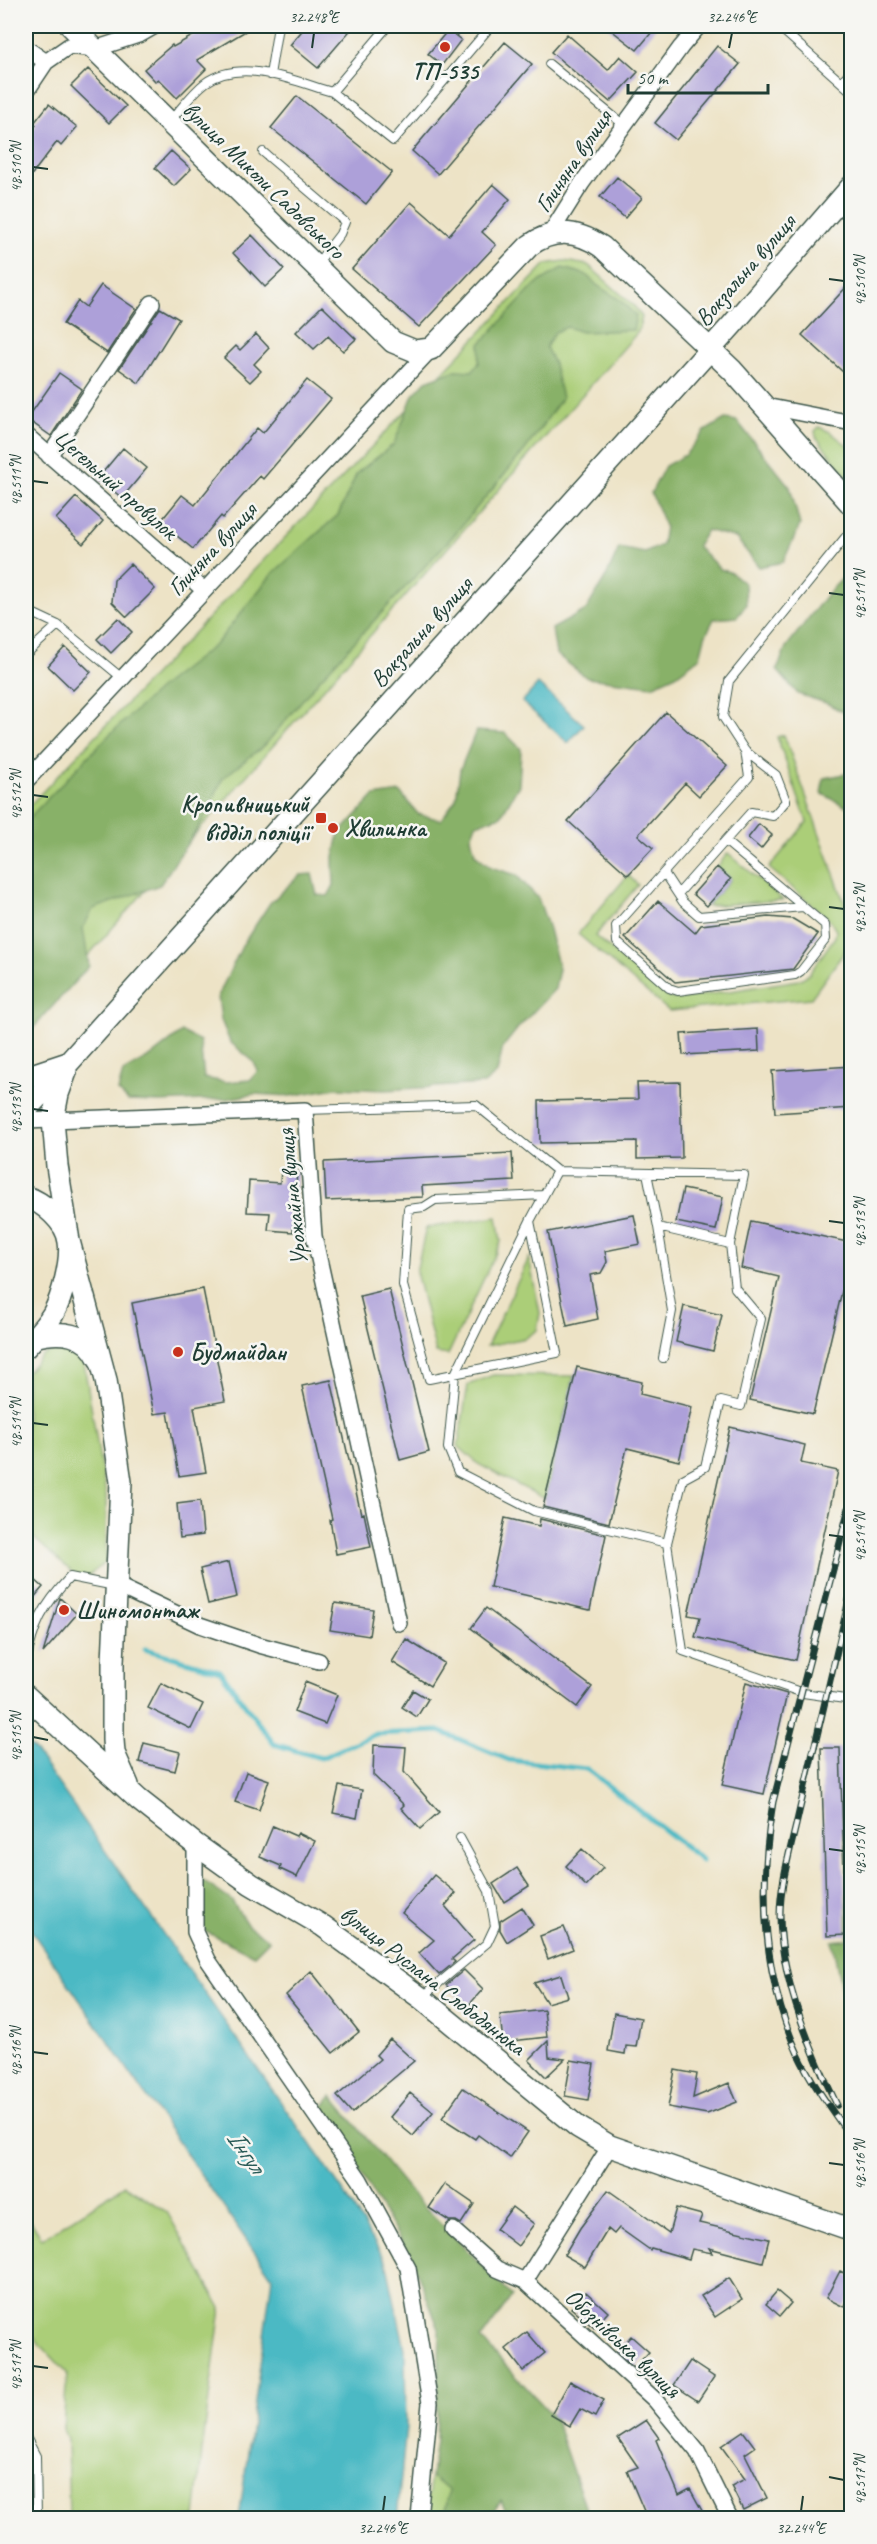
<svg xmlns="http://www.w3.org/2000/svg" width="877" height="2544" font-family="Caveat,sans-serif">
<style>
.green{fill:#abce78;stroke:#658656;stroke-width:1.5}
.forest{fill:#88b168;stroke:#54774e;stroke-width:1.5}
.water{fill:#4bb9c4;stroke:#357b7c;stroke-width:1.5}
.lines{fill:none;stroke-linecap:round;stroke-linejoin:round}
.stream{stroke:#4bb9c4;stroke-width:5}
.building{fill:#ada0d9}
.lane-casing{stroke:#3e564a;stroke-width:10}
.street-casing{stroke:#3e564a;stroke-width:18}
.secondary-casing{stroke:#3e564a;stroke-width:24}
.lane{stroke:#fff;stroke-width:8}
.street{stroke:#fff;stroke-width:15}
.secondary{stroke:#fff;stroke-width:21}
.rail-casing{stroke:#1f3d34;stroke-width:7}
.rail{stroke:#f6f6f2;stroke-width:4.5;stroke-dasharray:14;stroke-linecap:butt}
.ticks{fill:none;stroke:#1f3d34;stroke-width:2}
.poi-dot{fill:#c8321e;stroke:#f6f6f2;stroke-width:2}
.labels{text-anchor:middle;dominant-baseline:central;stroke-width:5;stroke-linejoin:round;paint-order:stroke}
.poi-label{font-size:24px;font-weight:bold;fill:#1f3d34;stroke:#f6f6f2;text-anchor:start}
.street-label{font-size:24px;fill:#1f3d34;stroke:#f6f6f2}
.water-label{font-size:26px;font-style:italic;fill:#2a5c58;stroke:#f6f6f2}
.neatline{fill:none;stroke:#1f3d34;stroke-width:2}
.ticks-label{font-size:15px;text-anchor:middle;fill:#1f3d34}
</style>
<rect width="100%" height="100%" fill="#f6f6f2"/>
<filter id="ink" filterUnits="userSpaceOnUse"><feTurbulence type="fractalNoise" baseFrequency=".0167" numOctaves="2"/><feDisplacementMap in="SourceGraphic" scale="12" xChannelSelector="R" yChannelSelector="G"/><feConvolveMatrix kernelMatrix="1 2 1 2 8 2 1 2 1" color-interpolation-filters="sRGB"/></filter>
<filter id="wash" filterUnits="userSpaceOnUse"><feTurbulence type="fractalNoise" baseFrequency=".008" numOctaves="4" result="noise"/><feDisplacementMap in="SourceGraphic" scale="24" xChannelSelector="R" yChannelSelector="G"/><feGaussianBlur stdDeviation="1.35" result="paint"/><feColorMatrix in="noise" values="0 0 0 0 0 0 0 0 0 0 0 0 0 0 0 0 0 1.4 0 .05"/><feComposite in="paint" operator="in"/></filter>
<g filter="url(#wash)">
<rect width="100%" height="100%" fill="#ede3c6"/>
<path class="green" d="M564,261L588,265L634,306L642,317L638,332L26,1026V809L546,264Z
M819,427L830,432L851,448V481L816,437L815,431Z
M784,735L851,921V943L811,998L669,1011L578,934L628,875L638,885L595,936L670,998L680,999L799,980L809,974L835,937L836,931L830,920L769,868L807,822L777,737Z
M728,853L783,900L707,906L731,879L717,867Z
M497,1217L501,1242L448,1355L436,1353L416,1272L426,1228Z
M529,1258L540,1313L537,1330L525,1338L487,1346Z
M59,1347L76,1351L84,1364L106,1496V1562L82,1581L26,1531V1373L42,1355Z
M493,1375L574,1376L545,1499L478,1464L458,1446L468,1385Z
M125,2185L167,2212L221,2308L202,2451L195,2518H69L67,2439L63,2429L67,2373L26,2329V2214L42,2239Z
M431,2476L449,2491L444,2518H425Z"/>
<path class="forest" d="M562,268L585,274L598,286L620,300L636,316L633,330L582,332L567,327L555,332L546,347L554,364L562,398L525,450L453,536L319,680L265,745L223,778L205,817L160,885L93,909L83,928L89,966L26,1036L27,820L106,738L161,687L216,644L272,574L338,515L357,473L394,444L413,395L426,381L456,370L472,371L479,363L480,344L536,284Z
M725,419L737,421L790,487L800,525L783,562L759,567L736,538L707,530L697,546L720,569L732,573L745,584L746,605L737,617L714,619L705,637L700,657L676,675L652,686L587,678L556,654L552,629L586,610L606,577L619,548L645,553L662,545L665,526L651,493L665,466L685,455L705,431Z
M850,571H852L851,716L826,703L798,694L777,670L786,647L828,593Z
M476,731L505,733L521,749L519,785L501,816L476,824L471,837L475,854L491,867L516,875L538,898L549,929L559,969L555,989L518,1028L503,1047L497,1073L484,1084L385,1090L336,1088L290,1096L254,1094L226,1099L159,1102L128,1101L118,1091L123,1072L151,1056L182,1032L200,1041L204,1078L226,1082L250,1080L258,1071L253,1061L230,1042L221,1020L218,996L243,944L270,903L300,875L312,874L317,895L328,896L334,885L333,862L339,834L374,796L400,792L418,814L441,820L456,799L460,770Z
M851,773V806H845L821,793L824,778Z
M847,1873H852L851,2038L832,1941L848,1939Z
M200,1879L232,1901L248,1926L269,1940L254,1955L200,1929Z
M332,2096L412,2194L512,2296L481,2339L554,2417L589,2518H509L501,2500L488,2518H444L449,2491L431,2476L436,2440L440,2332L412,2259L321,2109Z"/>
<path class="water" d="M538,684L584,725L568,743L522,702Z
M26,1742L36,1752L343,2191L386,2261L405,2349L406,2427L397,2518H239L272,2277L26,1923Z"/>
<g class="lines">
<path class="stream" d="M145,1649L220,1671L274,1744L321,1758L376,1734L439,1731L509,1760L587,1769L702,1860"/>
</g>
<g id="blocks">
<path class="building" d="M210,26H254L197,60L206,69L177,98L158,79L155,81L144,69L172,45L173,47Z
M306,26H354L318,68L290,45Z
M606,26H657L637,50Z
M448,30L461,40L442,65L428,54Z
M567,34L608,70L620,56L638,72L610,102L551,52Z
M505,42L532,64L438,174L412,151Z
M717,46L740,64L676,140L655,123Z
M88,69L126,106L109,123L71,86Z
M297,96L392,172L366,204L271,128Z
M49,104L77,127L61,146L57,142L26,182V138L36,125L34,123Z
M171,151L191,169L174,186L155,168Z
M617,177L642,198L625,218L600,197Z
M493,184L510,199L482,232L496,245L419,327L352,269L411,202L449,235Z
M252,235L284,269L265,287L233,253Z
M852,281V380L802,335Z
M101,285L136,309L107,353L63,324L78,301L86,307Z
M322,306L356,339L343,351L328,336L314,349L296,332Z
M160,308L179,319L139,383L119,369Z
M256,334L269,348L254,364L261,371L250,382L224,358L236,346L240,350Z
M59,373L82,389L51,436L27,419Z
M307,380L331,399L263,479L260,476L223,518L221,516L193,549L160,522L182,495L195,505L257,428L263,433Z
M123,448L147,468L122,498L98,478Z
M76,497L103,521L83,544L56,519Z
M130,564L155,589L127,617L112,602L114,580Z
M118,618L132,632L111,653L97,639Z
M65,647L91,672L73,690L48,666Z
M666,712L727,766L699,796L685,783L638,835L653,848L628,875L568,821Z
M759,824L772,835L761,849L748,838Z
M717,867L731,879L707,906L693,894Z
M658,901L695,933L701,925L768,917L793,919L818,934L793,969L675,982L625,938Z
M758,1029L759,1051L683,1055L681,1034Z
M852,1066V1108L775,1113L772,1071Z
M680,1082L682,1158L637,1159V1141L540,1143L539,1101L638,1099L637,1083Z
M512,1153L514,1181L422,1186L423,1197L326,1201L324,1162Z
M281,1169L297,1170L293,1232L268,1230L270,1213L247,1212L249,1181L280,1183Z
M683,1189L723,1197L716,1230L676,1222Z
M634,1215L640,1244L605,1251L607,1262L601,1273L590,1275L598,1319L567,1326L548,1232Z
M751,1221L852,1243V1293L842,1291L813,1414L750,1400L779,1277L741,1268Z
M203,1289L225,1401L194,1407L206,1472L179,1476L168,1412L154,1414L132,1303Z
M389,1289L429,1452L400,1460L360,1296Z
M684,1306L722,1315L713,1351L676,1342Z
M577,1367L642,1382L640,1394L692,1407L679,1461L627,1448L609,1523L543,1507Z
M331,1380L361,1514L364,1513L371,1547L336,1554L330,1520L332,1519L302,1386Z
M730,1427L805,1445L801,1463L838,1471L796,1660L695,1637L700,1617L688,1615Z
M200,1501L203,1535L180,1538L177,1504Z
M505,1518L539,1526L540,1519L606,1535L590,1610L490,1587Z
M229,1562L237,1597L208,1604L200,1569Z
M26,1572L43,1587L26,1607Z
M60,1598L77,1614L43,1653Z
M335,1603L373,1609L369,1636L330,1630Z
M486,1608L592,1687L577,1707L471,1628Z
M406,1639L444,1663L430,1686L392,1662Z
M305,1682L337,1695L325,1724L294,1712Z
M746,1682L787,1694L764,1794L722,1785Z
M161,1683L203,1704L191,1729L148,1708Z
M413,1690L428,1699L417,1717L402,1707Z
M144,1743L180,1752L175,1771L139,1762Z
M374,1745L406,1747L404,1772L439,1812L420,1829L401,1808L404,1805L373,1775Z
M821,1748H840L846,1935L827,1936Z
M246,1772L269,1780L259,1810L235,1802Z
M339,1786L362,1790L357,1818L333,1813Z
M273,1826L296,1836L298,1833L315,1841L297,1877L280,1869L281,1866L260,1857Z
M582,1849L603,1868L586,1886L566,1866Z
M517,1868L529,1886L504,1902L493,1884Z
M434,1875L456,1893L445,1906L474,1940L452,1959L455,1962L439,1975L419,1953L434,1940L402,1913Z
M522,1907L533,1925L507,1942L500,1930V1921Z
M564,1927L573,1949L548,1959L540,1936Z
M464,1970L483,1989L468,2006L446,1985Z
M311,1971L359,2032L333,2053L286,1995Z
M561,1975L568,1997L547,2003L534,1983Z
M544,2010L547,2037L503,2042L500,2015Z
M614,2013L641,2018L636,2047L626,2046L625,2054L608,2051Z
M390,2039L414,2061L352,2113L337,2096L380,2059L376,2055Z
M548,2041L549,2057L565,2059L546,2077L529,2060Z
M571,2060L594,2064L588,2100L565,2096Z
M675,2070L697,2074L693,2098L729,2083L737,2102L707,2114L668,2107Z
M463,2088L528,2132L510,2158L478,2135L475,2139L442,2118Z
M410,2093L433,2112L413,2136L390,2117Z
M445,2184L474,2204L461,2224L456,2221H449L429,2208Z
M608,2190L669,2233L676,2208L702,2215L699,2223L769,2239L763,2262L709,2248L712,2253L692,2249L689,2259L651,2248L650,2250L619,2228L614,2234L608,2229L585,2267L564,2255L580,2228Z
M512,2207L534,2224L518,2246L496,2229Z
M840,2271L852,2277V2292L844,2307L826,2298Z
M729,2278L742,2299L715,2317L701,2296Z
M777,2291L791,2303L780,2316L766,2304Z
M586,2292L608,2312L594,2328L571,2308Z
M527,2332L545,2353L523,2371L506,2349Z
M631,2336L649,2352L634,2368L616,2352Z
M690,2361L714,2377L698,2401L674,2385Z
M570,2381L604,2400L595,2417L580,2409L570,2426L551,2415Z
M646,2420L659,2438L656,2440L679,2495L690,2489L706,2518H647L627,2471L638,2467L618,2438Z
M743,2431L755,2447L745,2454L767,2498L743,2510L731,2486L745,2479L721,2446Z"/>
</g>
</g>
<g filter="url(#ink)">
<use href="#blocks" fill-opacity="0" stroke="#3e564a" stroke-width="1.5"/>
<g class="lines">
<g class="lane-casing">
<path id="lane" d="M388,26L332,92L393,141L490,27
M778,26L852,92
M549,64L624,125
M270,75L278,26
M841,82L852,70
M170,121C181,109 192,93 205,83C241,57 294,81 332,92
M263,152L345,222L340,234L316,265
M26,610L58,625L122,678
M26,654L58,625
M745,751L749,777L616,926L617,942L669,988L678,991L795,975L801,971L826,939L825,925L725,841L751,812L773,816L786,801L776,775L745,751L723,717L729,681L852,529
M664,873L683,902L699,916L803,907
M678,894L725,841
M305,1110L476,1105L557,1171L744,1175L730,1244L658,1227L647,1173
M544,1195L435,1200L424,1207L408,1209L403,1285L429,1379L557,1353L530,1221L557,1171
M530,1221L455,1374L448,1448L458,1472L534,1511L667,1543L683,1651L803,1693L852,1700
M658,1227L672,1311L663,1358
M667,1543L683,1479L705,1467L721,1401L741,1406L761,1319L735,1288L730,1244
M26,1664C33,1625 43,1606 70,1577L115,1586
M422,1997L487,1943L495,1926L489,1891L460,1838
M26,2437L36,2456L37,2518"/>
</g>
<g class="street-casing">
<path id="street" d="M26,48L46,62
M26,92L46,62L69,46L95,49L141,34L155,26
M550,234L582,183L681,47L698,27
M760,405L852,423
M26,435L204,590
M49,456L152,303
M26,781L431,349
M26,1121L305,1110L314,1236L399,1623
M118,1586L200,1625L259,1645L319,1661
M195,1844V1932L208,1960L360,2180L408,2268L430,2403L419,2518
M453,2230L497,2269L525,2281L655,2400L697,2451L730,2518
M525,2281L610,2146"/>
</g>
<g class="secondary-casing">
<path id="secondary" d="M71,26L393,342L415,351L431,349L529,246C553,228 577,230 602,247L732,370L852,505
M66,1072L58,1094L53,1120L57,1166L69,1241L106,1380L121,1482L113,1662V1740L114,1753L128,1785
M26,1077L65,1064
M26,1110L732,325L852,186
M26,1197C43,1202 67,1222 69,1242C72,1261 62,1298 53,1314C46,1326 35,1337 26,1347
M34,1337C59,1330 87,1332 99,1359
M26,1696L139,1800L195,1844L251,1884L323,1926L421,1998L578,2127L610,2146L852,2230"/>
</g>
<use href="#lane" class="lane"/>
<use href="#street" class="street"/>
<use href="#secondary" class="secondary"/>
<g class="rail-casing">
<path id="rail" d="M852,1496L773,1802C759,1886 762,1975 798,2054C812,2084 833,2112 852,2139
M837,2105C810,2050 780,1976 780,1915C780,1883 792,1844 799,1812C816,1737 834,1662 852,1587"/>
</g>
<use href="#rail" class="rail"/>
</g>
</g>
<path class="ticks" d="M312,48L314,33M729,48L732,33M33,167L48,169M829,279L844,281M33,481L48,483M829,593L844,595M33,795L48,797M829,907L844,909M33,1109L48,1111M829,1221L844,1223M33,1423L48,1425M829,1535L844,1537M33,1737L48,1740M829,1849L844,1851M33,2052L48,2054M829,2163L844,2165M33,2366L48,2368M829,2477L844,2480M383,2511L385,2496M801,2511L803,2496"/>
<g class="poi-dot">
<circle cx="445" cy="47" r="6"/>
<rect x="315" y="812" width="12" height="12" rx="3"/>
<circle cx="333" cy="828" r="6"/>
<circle cx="178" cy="1352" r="6"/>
<circle cx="64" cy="1610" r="6"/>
</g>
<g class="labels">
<g class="poi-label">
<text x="445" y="71" text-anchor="middle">ТП-535</text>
<text x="309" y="804" text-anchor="end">Кропивницький<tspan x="309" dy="28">відділ поліції</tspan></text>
<text x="345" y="828">Хвилинка</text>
<text x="190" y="1352">Будмайдан</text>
<text x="76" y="1610">Шиномонтаж</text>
</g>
<g class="street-label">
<text transform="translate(573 161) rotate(-56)">Глиняна вулиця</text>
<text transform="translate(264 180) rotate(44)">вулиця Миколи Садовського</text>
<text transform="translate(745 270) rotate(-49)">Вокзальна вулиця</text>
<text transform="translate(116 484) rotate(41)">Цегельний провулок</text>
<text transform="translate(212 549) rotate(-47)">Глиняна вулиця</text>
<text transform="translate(421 632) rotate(-48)">Вокзальна вулиця</text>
<text transform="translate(292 1197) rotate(-96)">Урожайна вулиця</text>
<text transform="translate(433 1980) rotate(38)">вулиця Руслана Слободянюка</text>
<text transform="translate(623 2343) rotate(43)">Обознівська вулиця</text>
</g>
<g class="water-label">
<text transform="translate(246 2151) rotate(55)">Інгул</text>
</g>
</g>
<rect width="877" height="2544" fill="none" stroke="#f6f6f2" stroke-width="66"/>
<path d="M628 84v9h140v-9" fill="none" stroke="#1f3d34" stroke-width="3"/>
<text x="637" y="84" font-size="18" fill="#1f3d34" stroke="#f6f6f2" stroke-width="4.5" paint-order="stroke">50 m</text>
<rect x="33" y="33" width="811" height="2478" class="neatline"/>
<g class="ticks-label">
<text x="314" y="22">32.248°E</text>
<text x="732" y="22">32.246°E</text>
<text transform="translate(16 167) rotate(-90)" y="5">48.510°N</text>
<text transform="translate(860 281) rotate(-90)" y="5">48.510°N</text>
<text transform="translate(16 481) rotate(-90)" y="5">48.511°N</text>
<text transform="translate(860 595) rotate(-90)" y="5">48.511°N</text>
<text transform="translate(16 795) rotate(-90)" y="5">48.512°N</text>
<text transform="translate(860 909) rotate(-90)" y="5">48.512°N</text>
<text transform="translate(16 1109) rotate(-90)" y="5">48.513°N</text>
<text transform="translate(860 1223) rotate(-90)" y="5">48.513°N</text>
<text transform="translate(16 1423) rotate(-90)" y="5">48.514°N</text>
<text transform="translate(860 1537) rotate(-90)" y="5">48.514°N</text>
<text transform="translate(16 1737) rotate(-90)" y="5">48.515°N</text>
<text transform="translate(860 1851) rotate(-90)" y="5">48.515°N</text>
<text transform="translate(16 2052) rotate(-90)" y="5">48.516°N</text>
<text transform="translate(860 2165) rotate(-90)" y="5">48.516°N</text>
<text transform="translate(16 2366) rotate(-90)" y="5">48.517°N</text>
<text transform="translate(860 2480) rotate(-90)" y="5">48.517°N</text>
<text x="383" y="2533">32.246°E</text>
<text x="801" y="2533">32.244°E</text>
</g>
</svg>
